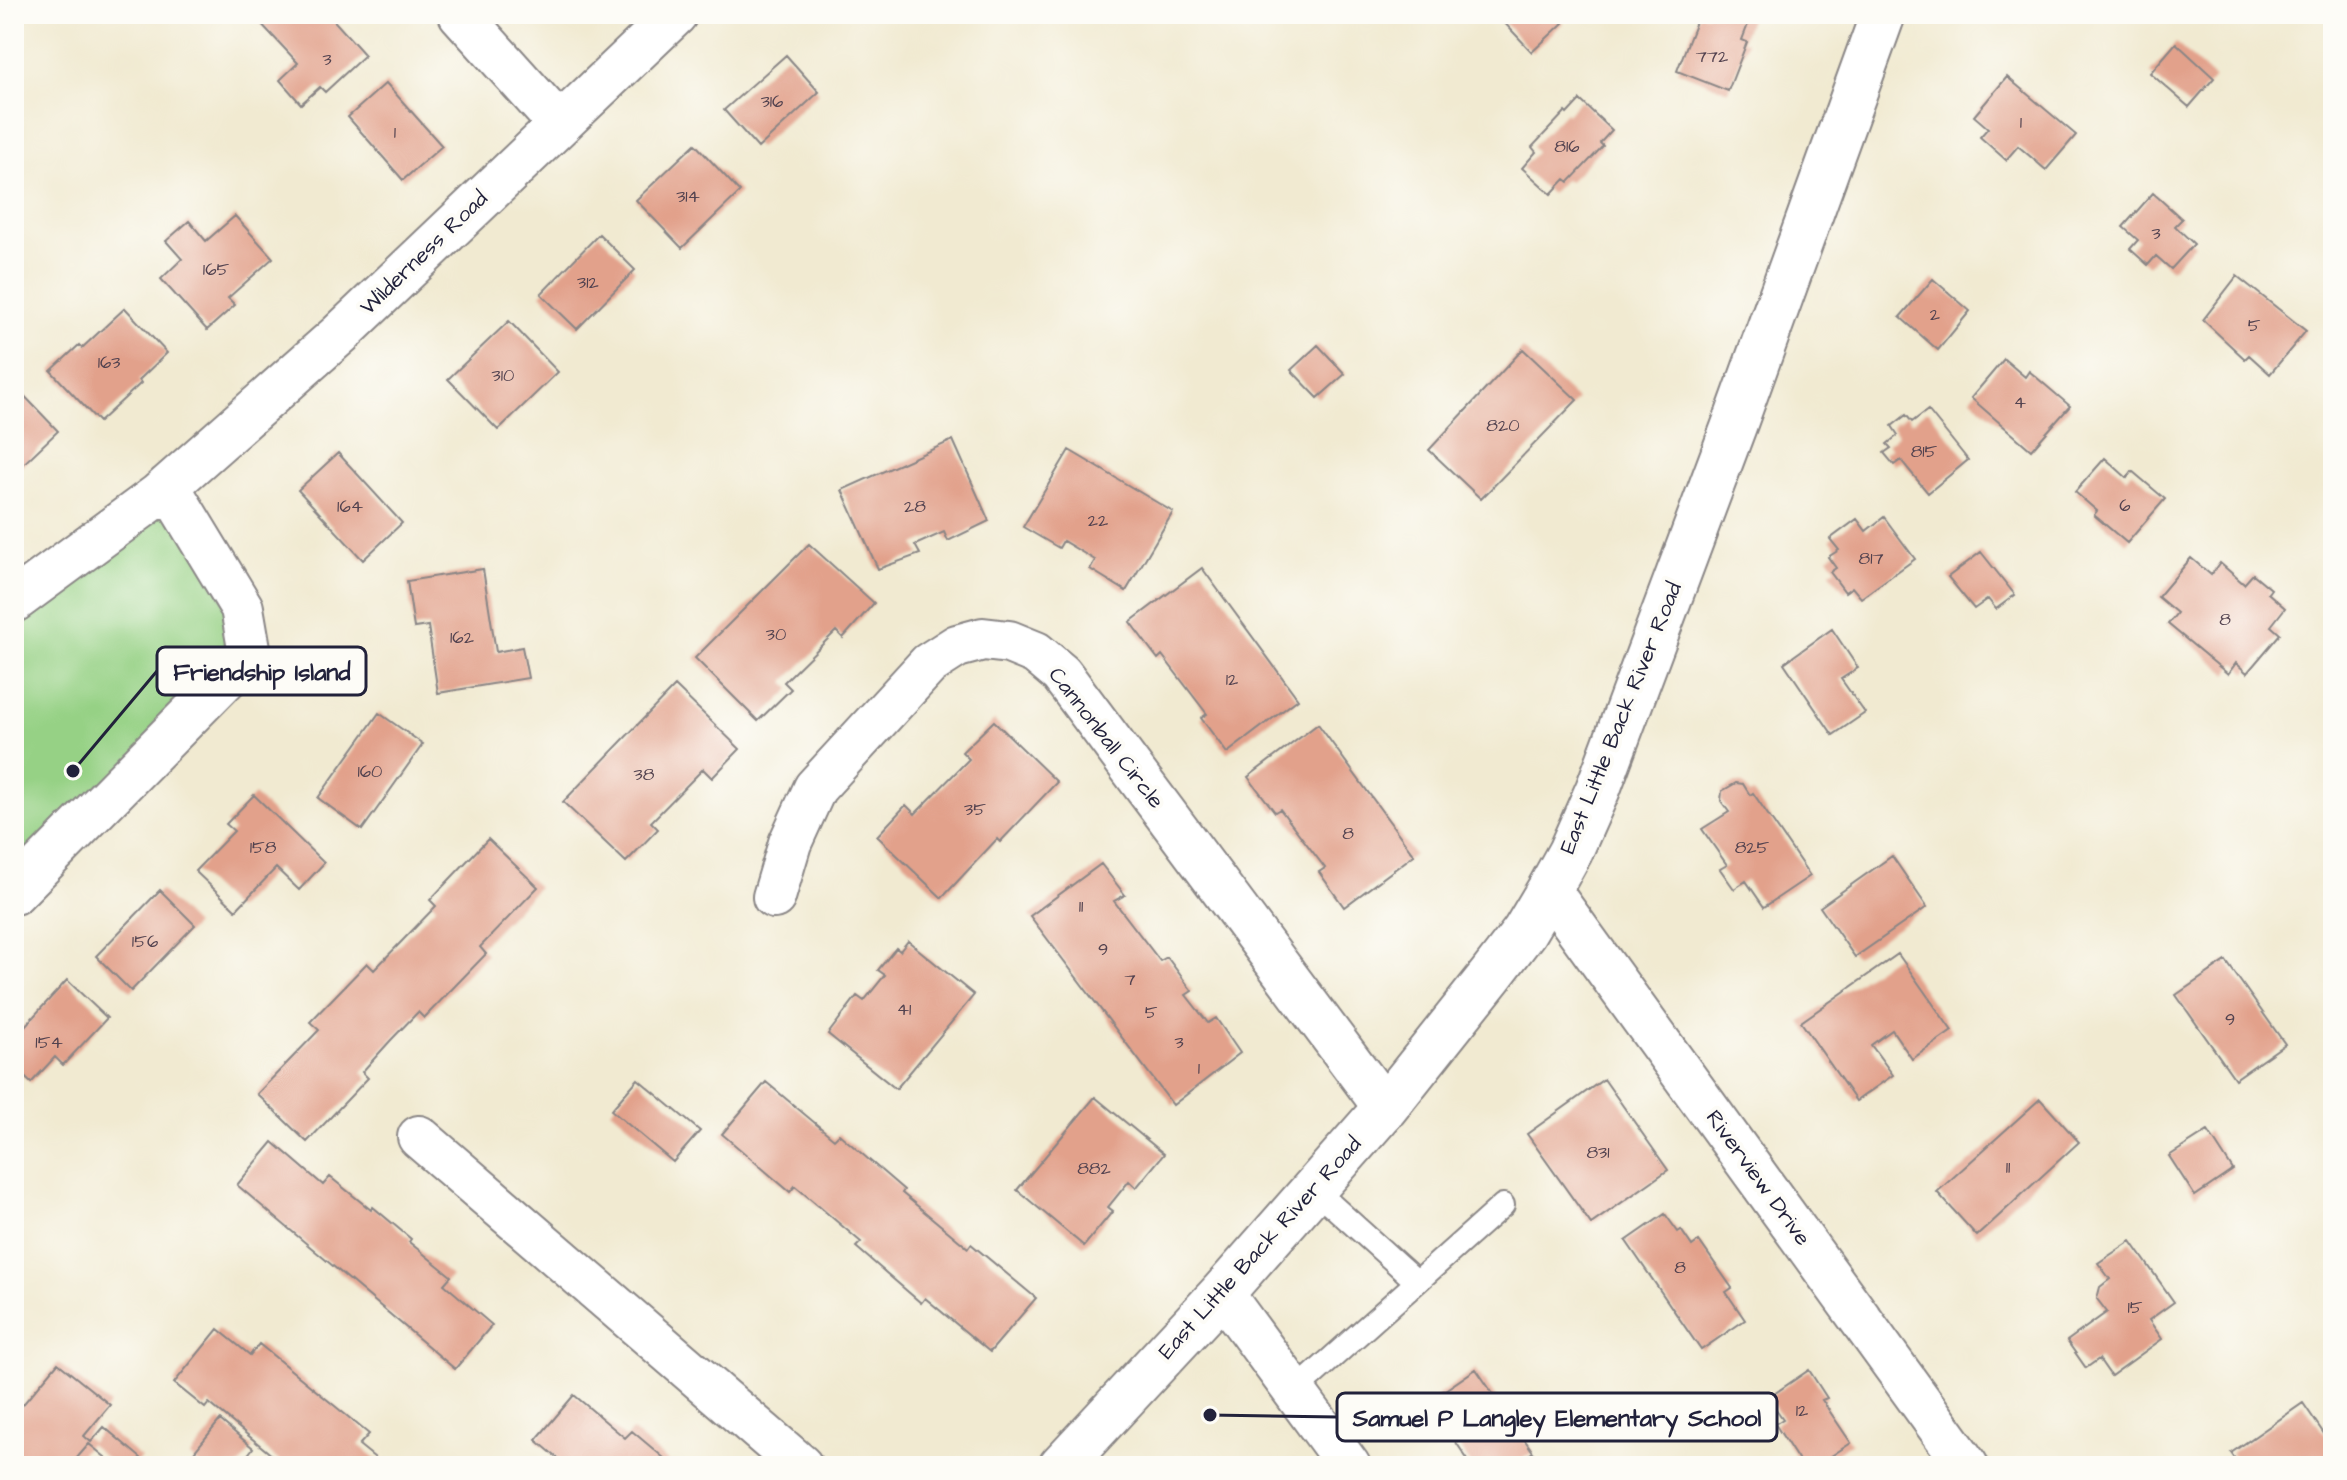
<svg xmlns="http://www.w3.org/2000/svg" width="2347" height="1480" font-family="'Architects Daughter',sans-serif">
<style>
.green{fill:#96d185;stroke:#5c7a60;stroke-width:2}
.building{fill:#e2a18b}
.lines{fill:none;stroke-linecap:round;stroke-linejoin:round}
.service-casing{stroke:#8a8686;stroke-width:26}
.minor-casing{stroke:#8a8686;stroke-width:46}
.tertiary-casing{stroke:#8a8686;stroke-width:48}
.service{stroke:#fff;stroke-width:22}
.minor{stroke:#fff;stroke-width:42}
.tertiary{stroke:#fff;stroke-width:44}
.labels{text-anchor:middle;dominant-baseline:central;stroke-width:8;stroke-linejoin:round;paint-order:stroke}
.number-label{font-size:18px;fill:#52424f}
.street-label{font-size:22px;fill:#22223b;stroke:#fdfcf7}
.leader{fill:none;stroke:#22223b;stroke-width:3}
.callout-dot{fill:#22223b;stroke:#fdfcf7;stroke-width:3}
.callout{fill:#fdfcf7;stroke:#22223b;stroke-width:3}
.callout-label{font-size:24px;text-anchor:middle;font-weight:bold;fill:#22223b}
</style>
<rect width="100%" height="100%" fill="#fdfcf7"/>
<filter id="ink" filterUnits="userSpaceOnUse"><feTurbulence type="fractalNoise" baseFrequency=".0125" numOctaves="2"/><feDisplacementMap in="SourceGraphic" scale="16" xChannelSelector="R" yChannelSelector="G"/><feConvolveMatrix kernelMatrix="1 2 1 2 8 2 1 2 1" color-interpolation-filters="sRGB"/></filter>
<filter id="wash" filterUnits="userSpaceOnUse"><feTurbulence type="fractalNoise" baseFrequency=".006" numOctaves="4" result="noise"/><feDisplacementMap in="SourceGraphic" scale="32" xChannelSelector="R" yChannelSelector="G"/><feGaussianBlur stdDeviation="1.8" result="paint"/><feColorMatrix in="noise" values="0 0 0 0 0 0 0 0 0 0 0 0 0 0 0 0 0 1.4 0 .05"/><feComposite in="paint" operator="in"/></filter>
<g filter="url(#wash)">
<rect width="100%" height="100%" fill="#f1ead1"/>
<path class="green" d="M168,486L250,654L14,888V601Z"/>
<g id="blocks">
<path class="building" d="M265,14H328L365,55L325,92L320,87L301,104L280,80L298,63L258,20Z
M1502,14H1554L1563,23L1532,52L1499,17Z
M1699,14H1752L1742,40L1747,42L1728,91L1677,71Z
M2176,43L2214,78L2189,107L2150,73Z
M786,55L819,92L758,148L724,110Z
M2007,77L2076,135L2046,170L2018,146L2006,160L1980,137L1988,128L1974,116Z
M386,83L442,146L403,180L348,117Z
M1580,100L1612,130L1600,143L1603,146L1569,182L1565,179L1551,194L1522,168L1536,152L1532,147L1565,112L1567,114Z
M695,144L740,192L682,248L636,200Z
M2153,193L2182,219L2175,226L2194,244L2171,269L2156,256L2148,265L2130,249L2138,240L2123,227Z
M235,216L273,258L228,298L235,305L207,330L161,279L182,259L166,241L189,221L206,241Z
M599,234L635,270L577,329L541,294Z
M2237,276L2306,331L2270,374L2249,355L2245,359L2203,320Z
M1933,279L1970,311L1938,350L1900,317Z
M125,308L167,353L139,380L141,383L99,422L51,371L79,345L82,348Z
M509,321L558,372L498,430L448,379Z
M1318,345L1345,374L1318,398L1291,370Z
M1523,349L1577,400L1481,499L1429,450Z
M2004,359L2025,377L2029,371L2070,406L2031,450L1971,398Z
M14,385L58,431L14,473Z
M1928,410L1968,460L1928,493L1901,460L1894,465L1884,453L1891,448L1887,444L1898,435L1892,426L1906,415L1912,422Z
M953,440L989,521L948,541L944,532L915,545L920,554L878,569L842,490Z
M1069,450L1173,512L1126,591L1090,569L1095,560L1063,541L1059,548L1023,527Z
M338,453L402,523L363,560L298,490Z
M2105,458L2127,478L2132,471L2165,499L2127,543L2094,515L2097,511L2075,492Z
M1884,517L1915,559L1861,598L1852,587L1845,592L1830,572L1836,568L1828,557L1839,550L1830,539L1857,519L1866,531Z
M809,544L874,603L843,638L836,631L784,682L791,689L758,721L695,658Z
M1981,552L2015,595L1996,609L1988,599L1974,609L1948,577Z
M2191,558L2211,575L2220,563L2244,584L2253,574L2271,589L2268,593L2285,608L2271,626L2280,634L2247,673L2236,663L2228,674L2168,624L2177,613L2158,597Z
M1202,568L1298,699L1227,753L1201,718L1207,714L1162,655L1158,659L1130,622Z
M483,569L496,652L522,647L528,678L438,693L428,626L414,628L407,581Z
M1832,629L1858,668L1841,679L1865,713L1833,735L1784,663Z
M675,686L740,749L712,778L703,769L651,822L658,829L626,862L563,802Z
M379,713L423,744L362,830L318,798Z
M994,721L1057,782L1000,842L997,839L942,898L877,836L906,805L915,814L969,759L962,752Z
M1318,724L1414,855L1344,907L1319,872L1325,868L1280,809L1275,812L1248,777Z
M1736,783L1743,784L1750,795L1753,793L1810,876L1764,907L1746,881L1734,889L1720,869L1727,865L1702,829L1729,812L1721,801L1722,791Z
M254,795L324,863L299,890L276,868L236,910L195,871L234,831L226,824Z
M488,839L538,887L480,947L486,954L424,1018L418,1012L391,1040L362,1072L368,1078L307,1142L257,1094L319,1030L310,1022L367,963L374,970L404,939L436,906L430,900Z
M1892,856L1927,907L1855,957L1820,907Z
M1101,864L1125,895L1114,901L1160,961L1167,957L1192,991L1186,995L1208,1023L1216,1018L1240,1053L1173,1105L1030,916Z
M160,890L195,925L131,991L96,956Z
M908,941L974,995L896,1089L828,1034L857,996L864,1001L885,975L878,970L896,948L900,951Z
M1898,954L1952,1031L1912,1059L1892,1030L1871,1045L1893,1075L1856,1101L1801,1022Z
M2226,961L2285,1044L2235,1079L2176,995Z
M67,980L107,1018L63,1065L55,1057L31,1083L14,1067V1025L18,1021L24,1027Z
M638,1079L700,1131L673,1162L611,1110Z
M1604,1079L1668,1170L1591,1224L1527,1134Z
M766,1082L834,1139L839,1134L904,1190L902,1193L968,1248L971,1244L1036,1298L990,1352L925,1298L921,1303L856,1247L861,1242L795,1186L790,1192L722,1134Z
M1095,1097L1164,1154L1136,1188L1129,1181L1108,1207L1113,1211L1084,1246L1017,1190Z
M2040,1099L2079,1142L1977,1236L1937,1192Z
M2208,1131L2233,1170L2195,1196L2169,1156Z
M273,1142L323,1185L330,1177L371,1210L373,1207L411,1239L409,1242L451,1276L444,1284L492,1325L455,1369L237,1185Z
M1665,1214L1678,1232L1681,1230L1692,1246L1699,1241L1732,1288L1726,1292L1745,1320L1701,1350L1626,1241Z
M2131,1241L2174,1302L2149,1320L2162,1339L2111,1376L2099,1359L2086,1368L2067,1341L2107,1312L2097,1299L2100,1287L2110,1279L2098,1263Z
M218,1329L250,1355L259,1344L341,1411L369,1434L359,1445L385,1466H285L209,1403L205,1408L174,1383Z
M58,1363L110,1405L84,1436L91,1442L104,1427L141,1458L134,1466H116L89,1444L70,1466H14V1415Z
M1476,1369L1533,1452L1512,1466H1472L1441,1420L1447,1415L1435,1397Z
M1809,1370L1827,1398L1822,1400L1851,1443L1816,1466H1802L1775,1424L1783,1419L1768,1398Z
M574,1395L625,1438L632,1431L671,1464L674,1461L680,1466H567L536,1440Z
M2303,1403L2333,1447V1466H2240L2231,1453Z
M220,1420L253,1448L239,1466H201L190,1457Z"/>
</g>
</g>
<g filter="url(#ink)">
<use href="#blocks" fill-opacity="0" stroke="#8a8686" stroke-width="2"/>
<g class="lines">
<g class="service-casing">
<path id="service" d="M1314,1189L1417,1282
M1295,1391L1503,1205"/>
</g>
<g class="minor-casing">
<path id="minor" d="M460,14L559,124
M14,601L158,495L340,334L676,14
M1549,890L1967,1466
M14,893L250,654L242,608L168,486
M774,897L790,843L815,788L929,664L957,646L983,639L1009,642L1036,653L1061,674L1385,1108
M419,1137L801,1466
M1222,1293L1349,1466"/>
</g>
<g class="tertiary-casing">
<path id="tertiary" d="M1061,1466L1222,1293L1385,1108L1491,975L1524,932L1549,890L1570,852L1598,789L1735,423L1883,14"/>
</g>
<use href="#service" class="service"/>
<use href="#minor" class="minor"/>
<use href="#tertiary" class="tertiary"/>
</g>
</g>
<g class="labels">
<g class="number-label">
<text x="1712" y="56">772</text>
<text x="327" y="59">3</text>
<text x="772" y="101">316</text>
<text x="2021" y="122">1</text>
<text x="395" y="132">1</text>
<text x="1567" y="146">816</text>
<text x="688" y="196">314</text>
<text x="2156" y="233">3</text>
<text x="216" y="269">165</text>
<text x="588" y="282">312</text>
<text x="1935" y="314">2</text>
<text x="2254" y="325">5</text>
<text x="109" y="362">163</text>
<text x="503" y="375">310</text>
<text x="2020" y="402">4</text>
<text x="1503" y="425">820</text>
<text x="1924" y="451">815</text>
<text x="2125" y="505">6</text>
<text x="350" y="506">164</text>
<text x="915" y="506">28</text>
<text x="1098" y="520">22</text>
<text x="1871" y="558">817</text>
<text x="2225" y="619">8</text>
<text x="776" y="634">30</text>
<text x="462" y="637">162</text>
<text x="1232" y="679">12</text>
<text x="370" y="771">160</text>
<text x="644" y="774">38</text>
<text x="975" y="809">35</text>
<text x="1348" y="833">8</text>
<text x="263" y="847">158</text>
<text x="1752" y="847">825</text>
<text x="1081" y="906">11</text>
<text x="145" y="941">156</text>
<text x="1103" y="949">9</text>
<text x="1130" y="979">7</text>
<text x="904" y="1009">41</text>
<text x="1151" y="1012">5</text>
<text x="2230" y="1019">9</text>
<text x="49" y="1042">154</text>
<text x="1179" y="1042">3</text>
<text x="1199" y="1068">1</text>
<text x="1598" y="1152">831</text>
<text x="2008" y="1167">11</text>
<text x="1094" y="1168">882</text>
<text x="1680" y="1267">8</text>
<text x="2135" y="1307">15</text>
<text x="1802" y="1410">12</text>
</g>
<g class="street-label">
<text transform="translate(424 253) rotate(-44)">Wilderness Road</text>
<text transform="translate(1621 718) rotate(-68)">East Little Back River Road</text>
<text transform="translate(1106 738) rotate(52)">Cannonball Circle</text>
<text transform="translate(1758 1178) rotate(54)">Riverview Drive</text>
<text transform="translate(1260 1248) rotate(-48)">East Little Back River Road</text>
</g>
</g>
<path class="leader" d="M73 771L157 671M1210 1415L1337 1417"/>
<g class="callout-dot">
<circle cx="73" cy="771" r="8"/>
<circle cx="1210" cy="1415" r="8"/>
</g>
<g class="callout">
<rect x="157" y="647" width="209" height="48" rx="8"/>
<rect x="1337" y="1393" width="440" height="48" rx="8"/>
</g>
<g class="callout-label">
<text x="262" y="680">Friendship Island</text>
<text x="1557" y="1426">Samuel P Langley Elementary School</text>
</g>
<rect width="2347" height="1480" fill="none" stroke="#fdfcf7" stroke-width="48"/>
</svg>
